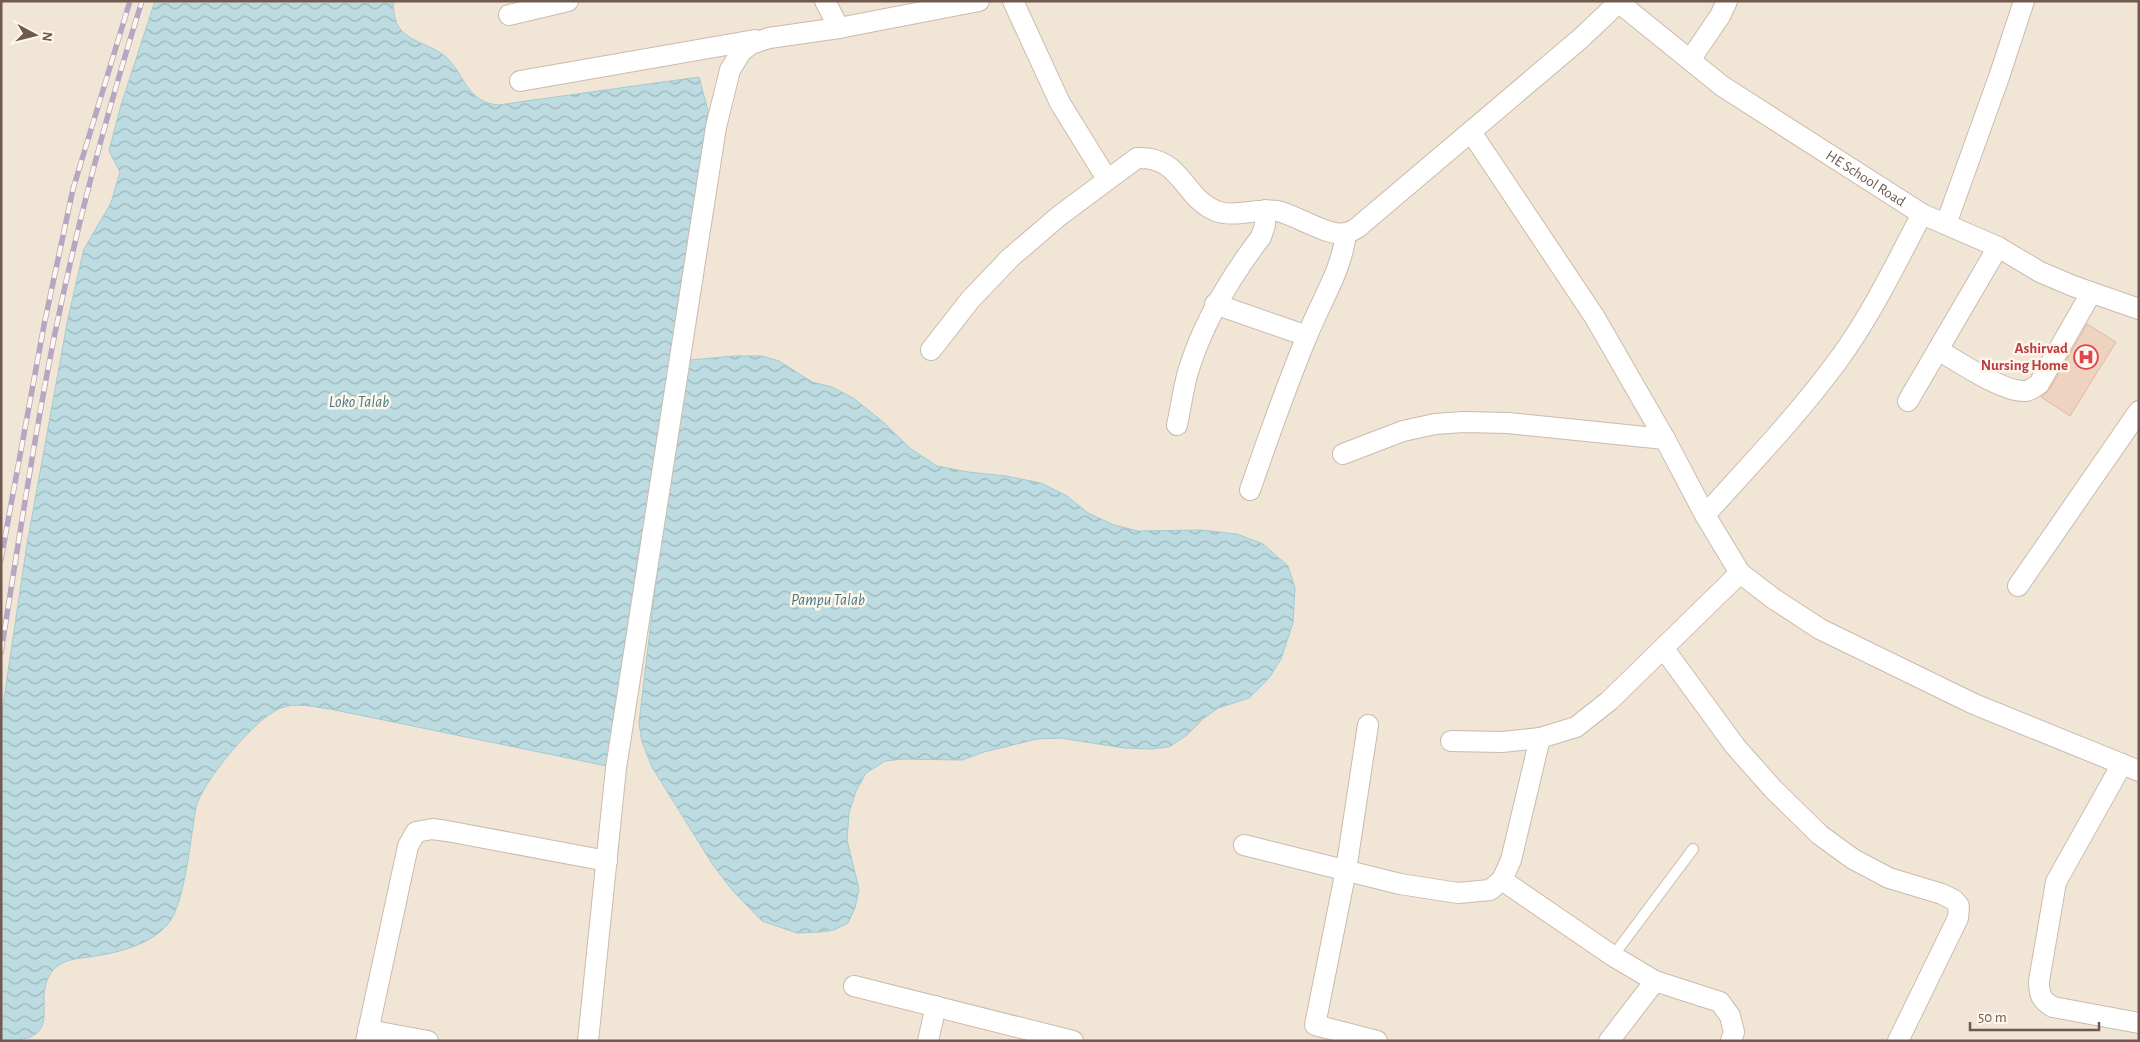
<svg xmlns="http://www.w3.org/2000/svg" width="2140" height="1042" font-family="'Alegreya Sans',sans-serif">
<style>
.residential{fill:#f1e5d5}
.water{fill:url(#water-waves);stroke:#a3cbd3}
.building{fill:#eed3c0;stroke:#dfbaa2}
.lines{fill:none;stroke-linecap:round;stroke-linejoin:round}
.lane-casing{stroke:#cbbbad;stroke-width:12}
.street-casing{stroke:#cbbbad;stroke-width:22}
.lane{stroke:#fff;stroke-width:10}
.street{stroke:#fff;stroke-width:20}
.rail-casing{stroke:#b6a5c3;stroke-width:5.5}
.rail{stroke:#fdf7ec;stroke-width:4;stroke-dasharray:11;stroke-linecap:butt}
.labels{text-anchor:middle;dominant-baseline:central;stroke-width:5;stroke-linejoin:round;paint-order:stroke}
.street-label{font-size:15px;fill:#715a4d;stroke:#fdf7ec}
.health-label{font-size:15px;font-weight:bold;fill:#be3a42;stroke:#fdf7ec;text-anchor:end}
.water-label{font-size:16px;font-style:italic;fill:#487983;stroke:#fdf7ec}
</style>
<defs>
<pattern id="water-waves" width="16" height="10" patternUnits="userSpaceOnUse" patternTransform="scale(1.25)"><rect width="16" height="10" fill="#bcdce2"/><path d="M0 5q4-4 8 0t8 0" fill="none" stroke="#9db5b9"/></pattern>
</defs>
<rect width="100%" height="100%" fill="#faf3e6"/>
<path class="residential" d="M1,1H2139V1041H1Z"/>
<path class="water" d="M155,1H393C394,12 394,22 401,30C412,43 435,46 447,58C466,77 467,102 498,105L699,77L708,111L652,490L667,492L690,360L734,356H762L779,361L812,382L832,387L853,398L882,421L911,449L937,466L968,472L1006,476L1041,483L1067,496L1088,513L1114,525L1138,531L1201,530L1237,534L1263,544L1288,566L1295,588L1293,623L1281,659L1269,678L1249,698L1218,708L1204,718L1187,735L1169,747L1152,749L1124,748L1060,738L1037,739L984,752L962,760L903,759L885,761L866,773L856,791L849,813L847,840L859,889L855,908L848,923L834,930L821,932L797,933L762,921L733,891L713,865L652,767L642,742L639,723L661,538L641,536L607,766L330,709C314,707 296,702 281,708C257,716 202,782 196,807C191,834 185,904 168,924C149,946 116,953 89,957C76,959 64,959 54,969C27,1000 72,1041 1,1041V719L27,544L68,318L84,249L111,203L120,172L109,151L121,105Z"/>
<path class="building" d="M2087,324L2116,342L2070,416L2041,397L2049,390Z"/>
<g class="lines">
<g class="lane-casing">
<path id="lane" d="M1613,956L1693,849"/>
</g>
<g class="street-casing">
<g id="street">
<path d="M825,1L839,28"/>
<path d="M1013,1L1060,103L1107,179"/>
<path id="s1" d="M1617,1L1722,86L1922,214L1998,247L2040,272L2073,286L2139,309"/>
<path d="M509,15L568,1"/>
<path d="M1690,60L1720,16L1727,1"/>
<path d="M520,81L755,40"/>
<path d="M1471,132L1594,316L1665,439L1705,515L1740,573L1774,599L1820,629L1974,704L2139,771"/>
<path d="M1946,224L1999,77L2024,1"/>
<path d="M1215,304L1307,336"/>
<path d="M931,350L970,300L1010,258L1059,216L1137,158C1182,156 1182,197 1216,211C1235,218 1257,208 1277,211C1297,215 1327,237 1346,233C1350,232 1354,230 1357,228L1580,39L1618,3"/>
<path d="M1938,350C1959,362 2004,393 2026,391C2031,390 2035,387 2039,384L2091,293"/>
<path d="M1908,401L1998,247"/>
<path d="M1177,425C1181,407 1183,389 1188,372C1203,322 1229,279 1261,237L1265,225V210"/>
<path d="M1343,454L1403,431L1435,424L1463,422L1508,423L1665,439"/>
<path d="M1250,490C1268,438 1286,387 1307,336C1321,301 1342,270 1346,233"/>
<path d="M1705,515C1751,464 1799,414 1839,359C1872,314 1896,263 1922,214"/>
<path d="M2018,586L2139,411"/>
<path d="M1664,649L1735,746L1773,789L1820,835L1853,859L1889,878L1942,894L1954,900L1959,906L1958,918L1898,1041"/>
<path d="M1368,725L1346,870L1315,1025L1377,1041"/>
<path d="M1451,741L1502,742L1540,738L1576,727L1609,701L1740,573"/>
<path d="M2122,764L2056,882L2039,981C2039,995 2041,1000 2053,1007L2139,1023"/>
<path d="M1244,845L1400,884L1458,893L1490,890L1502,880L1511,860L1540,738"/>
<path d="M1502,880L1613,956L1655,981L1609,1041"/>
<path d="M1655,981L1720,1002L1730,1016L1734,1032L1731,1041"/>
<path d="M854,986L1073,1041"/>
<path d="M368,1030L428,1041"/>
<path d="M366,1041L408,846L416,832L432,829L447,831L607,861"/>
<path d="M588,1041L616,768L716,127L730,70L741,52L751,44L769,38L839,28L979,1"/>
<path d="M928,1041L936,1006"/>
</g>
</g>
<use href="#lane" class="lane"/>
<use href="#street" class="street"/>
<g class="rail-casing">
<path id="rail" d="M1,559L44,325L73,189L130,1
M1,652C18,547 33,442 54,338C77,224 107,112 142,1"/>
</g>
<use href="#rail" class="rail"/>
</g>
<defs>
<g id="hospital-ring" transform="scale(1.25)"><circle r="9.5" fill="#fdf7ec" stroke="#e0444e" stroke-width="1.5"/><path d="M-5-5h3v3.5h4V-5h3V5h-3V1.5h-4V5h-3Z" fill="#e0444e"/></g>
</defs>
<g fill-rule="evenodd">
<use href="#hospital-ring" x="2086" y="357"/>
</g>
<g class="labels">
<g class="street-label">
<text stroke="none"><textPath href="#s1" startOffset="306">HE School Road</textPath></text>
</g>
<g class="health-label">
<text x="2068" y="348">Ashirvad<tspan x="2068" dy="17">Nursing Home</tspan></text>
</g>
<g class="water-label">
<text x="359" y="402">Loko Talab</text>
<text x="828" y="600">Pampu Talab</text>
</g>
</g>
<rect width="2140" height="1042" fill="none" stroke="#715a4d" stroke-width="5"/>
<g transform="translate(35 35) rotate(97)" stroke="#fdf7ec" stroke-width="4" paint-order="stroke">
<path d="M0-4L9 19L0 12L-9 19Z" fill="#715a4d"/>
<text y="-8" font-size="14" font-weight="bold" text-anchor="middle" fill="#715a4d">N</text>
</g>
<path d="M1970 1022v8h129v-8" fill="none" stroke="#715a4d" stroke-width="2.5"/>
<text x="1978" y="1022" font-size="15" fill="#715a4d" stroke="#fdf7ec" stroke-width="4" paint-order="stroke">50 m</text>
</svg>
